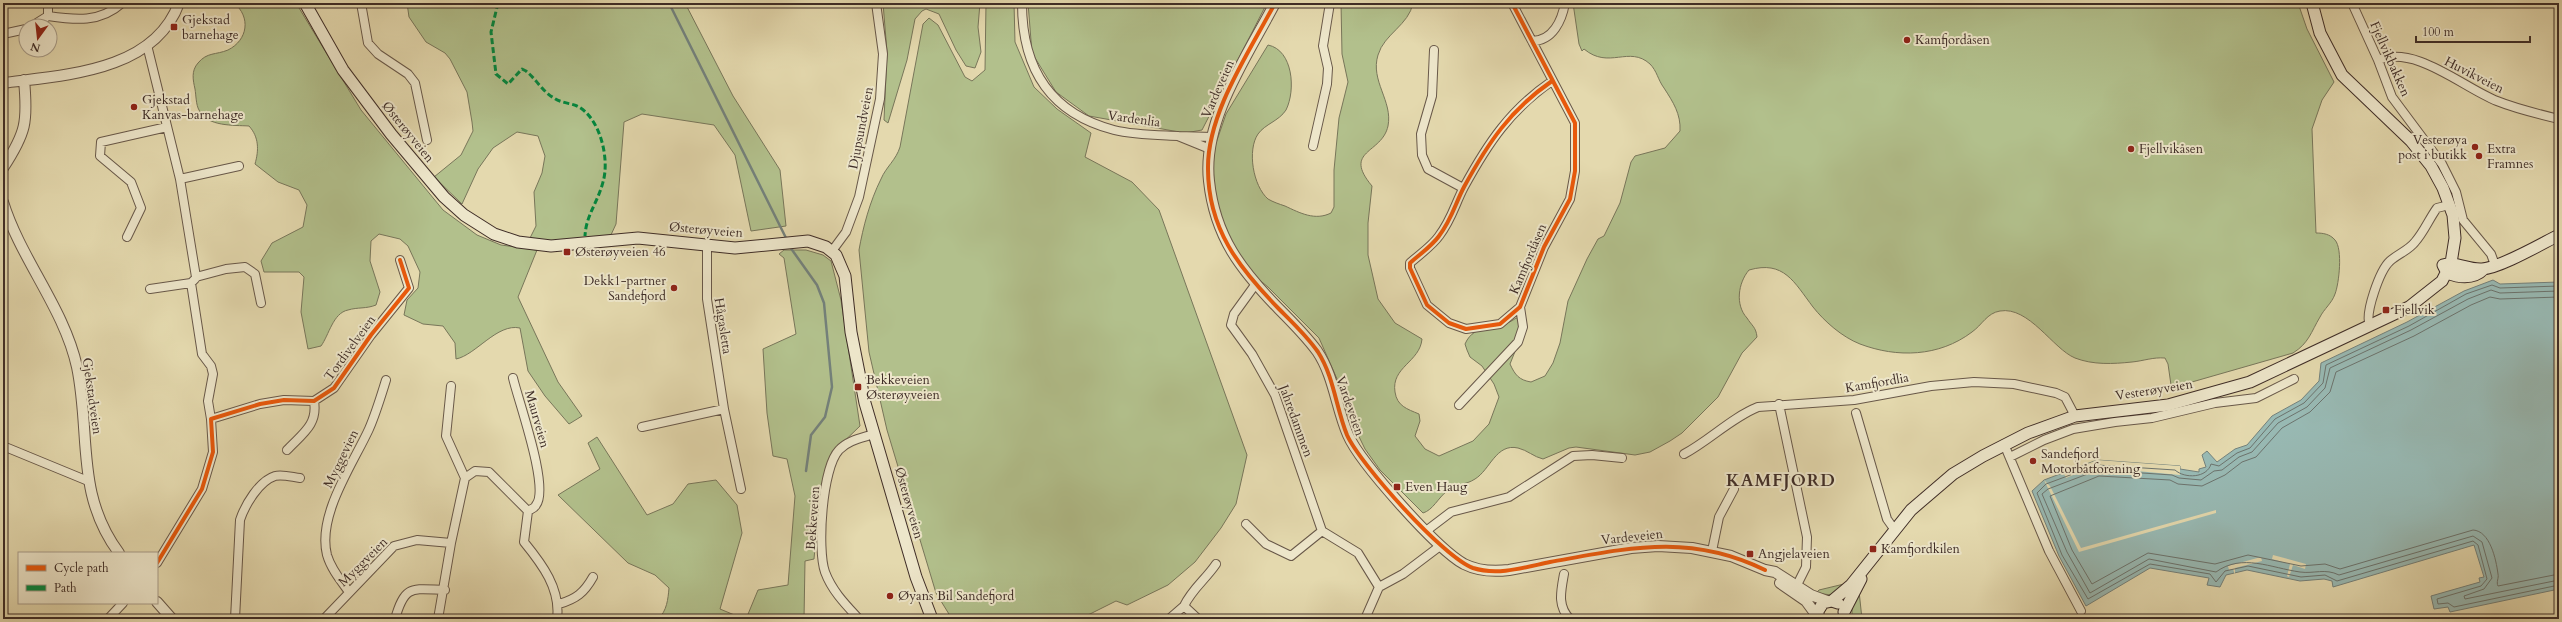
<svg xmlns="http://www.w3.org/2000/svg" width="2562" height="622" font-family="Cardo,serif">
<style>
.green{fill:#b2c08c;stroke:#78765a}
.water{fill:#98b9b3;stroke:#74817b}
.pier{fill:#e4d9ae}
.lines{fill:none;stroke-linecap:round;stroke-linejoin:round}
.shore{stroke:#6c736d;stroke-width:1}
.stream{stroke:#74817b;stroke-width:2.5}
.minor-casing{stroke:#685849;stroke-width:10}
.tertiary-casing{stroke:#685849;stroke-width:12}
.secondary-casing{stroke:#3f2d27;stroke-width:13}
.minor{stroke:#ede6ca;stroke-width:8}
.tertiary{stroke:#ede6ca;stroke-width:10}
.secondary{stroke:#ede6ca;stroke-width:11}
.quiet{stroke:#00873e;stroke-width:3;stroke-dasharray:6 3;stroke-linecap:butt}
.cycleway-casing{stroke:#ede6ca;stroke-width:6}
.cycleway{stroke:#e8590c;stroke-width:4}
.poi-dot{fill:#8f2418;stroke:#ede6ca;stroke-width:1.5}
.labels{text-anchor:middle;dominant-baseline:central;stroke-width:4;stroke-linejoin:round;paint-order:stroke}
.poi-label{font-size:13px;fill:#3f2d27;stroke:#ede6ca;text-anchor:start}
.street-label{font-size:13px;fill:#3f2d27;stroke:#ede6ca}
.district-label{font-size:17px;font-weight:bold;letter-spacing:1px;fill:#3f2d27;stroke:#ede6ca}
</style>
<rect width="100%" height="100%" fill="#e4d9ae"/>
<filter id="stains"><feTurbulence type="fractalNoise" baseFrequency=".005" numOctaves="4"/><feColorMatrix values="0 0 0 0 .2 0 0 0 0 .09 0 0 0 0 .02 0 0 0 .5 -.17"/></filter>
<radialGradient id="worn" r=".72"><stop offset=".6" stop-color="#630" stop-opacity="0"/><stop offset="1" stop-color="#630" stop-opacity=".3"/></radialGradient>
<path class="green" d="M234,3H296L361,110L443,210L477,235L501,245L537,250L518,297L558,382L582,416L569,424L545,396L528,371L520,328C497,323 476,355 456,359L455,343L443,326L423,324L404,315L407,300L418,288L420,272L408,246L400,239L379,234L371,241L370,261L380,292L376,305C366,309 358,307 348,310C333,313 329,335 321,346L308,349L301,312L304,277L299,272H264L261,261L272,243L303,227L307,205L299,190L278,182L255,164C259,150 259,137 249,126C234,125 207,127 199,110C196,105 196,95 195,89C193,80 191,71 198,63C207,52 216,55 228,50C248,40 251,17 234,3Z
M407,3H685L733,96L780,170L786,226L751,231L735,155L714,125L642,114L624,122L616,224L610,237L548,245L529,240L536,226L534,192L542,173L545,156L538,136L517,132L493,148L478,169L462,204L434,177L461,155L473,131L472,122L467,92L450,59L445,53L426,42L409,17Z
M883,3H980L978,27L981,52L975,68L966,66L956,50L939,14L926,9L922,11L915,19L907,60L888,123L884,120L887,52Z
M986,3H1014L1015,42L1034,87L1057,109L1091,133L1085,157L1132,182L1159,210L1247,455L1236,504L1221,528L1195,562L1168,585L1127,605L1116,601L1080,619H952L936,593L887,430L869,352L859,250C863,227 870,201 881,179C886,167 896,160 900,147L923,24L929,18L938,25L965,77L972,81L985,70Z
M1028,3H1267L1202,130L1185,133L1089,116L1056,92L1032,53Z
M1341,3H1413C1409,25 1384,34 1378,55C1370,81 1393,101 1388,126C1382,154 1342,150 1372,186L1368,223V255L1378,299L1395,323L1422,339C1420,362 1391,367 1395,392C1397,406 1407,409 1419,414L1420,421L1415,436L1425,449L1439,456L1473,441L1489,424L1499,397L1494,384L1482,366L1470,357L1467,350L1465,344C1475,321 1500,331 1516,318L1523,319L1518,344L1510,364C1515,375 1519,380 1531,382L1545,376L1553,363L1560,343L1568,301L1587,259L1598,239L1604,236L1620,203L1631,162L1635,156L1665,148L1680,131C1681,114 1673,102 1664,88C1658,80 1657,71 1650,64C1629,45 1609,70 1584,49L1582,51L1579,44L1573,3H2298L2307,29L2334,82L2322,100L2312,129L2316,233C2323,233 2330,234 2335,240C2343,249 2339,284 2335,294C2332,303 2324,309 2320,317C2311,332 2309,343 2293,353L2178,386L2171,385L2168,364L2165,358C2153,357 2143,361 2132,362C2113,364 2093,365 2075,358C2053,349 2029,306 2000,311C1987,313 1982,325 1972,332C1939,357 1897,358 1860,344C1842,337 1824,321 1813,307C1794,282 1784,260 1749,270C1738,283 1735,305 1747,318C1752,326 1756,327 1757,337L1742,353L1718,397L1682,433L1670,441L1650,452L1635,455L1576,447L1569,448L1543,459C1534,457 1527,450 1518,448C1496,443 1490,470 1475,479C1466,485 1456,484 1447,491C1438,498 1433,510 1423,513L1380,470L1365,449L1347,412L1341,388L1319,338L1268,287L1251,273L1226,234L1210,177L1214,149L1226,114L1268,45C1293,50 1296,90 1286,110C1279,121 1265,124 1258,134C1247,150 1253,186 1268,199C1273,202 1279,204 1285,206C1300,213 1315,221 1331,213L1334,207V170L1339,118L1348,82L1342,54Z
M784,250H806L823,255L831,261L841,300L860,426L831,454L820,493L814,559L805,561L804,619H746L758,590L788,585L795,496L787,459L773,456L767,413L763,349L796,334L784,258L779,254Z
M597,437L647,515L673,504L688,484L716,480L737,505L742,533L720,609L744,619H658C667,611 668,599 669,588L655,575L628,563L558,495L600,469L588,443Z
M1844,584L1831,595L1816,593L1819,590Z
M1859,591L1862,619H1852V605Z"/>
<path class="water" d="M2493,280L2500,284L2559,282V589L2450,612L2448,607L2434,609L2431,596L2480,582L2479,578L2484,577L2474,545L2333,587L2332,581L2324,579L2300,581L2247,570L2226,575L2220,587L2207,585L2209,578L2150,568L2086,606L2059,556L2032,491L2044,480L2097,460L2180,466V469L2199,472V469L2206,467L2202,455L2207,451L2217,462L2235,449L2247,445L2272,416L2301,400L2319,381L2321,363L2407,322L2464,291Z"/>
<path class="pier" d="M2097,460L2180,466V475L2104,468V465H2097L2066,478L2064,474Z
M2044,480L2050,486L2081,548L2216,510V513L2079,552Z
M2273,555L2306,564L2305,569L2293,565L2289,577L2287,576L2290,564L2272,559Z
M2261,557L2262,561L2235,568V575L2233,569L2229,570L2228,566Z"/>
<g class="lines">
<path class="shore" d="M2559,286L2500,288L2492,285L2466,294L2409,326L2326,365L2323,383L2304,403L2275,419L2250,448L2237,453L2219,466L2211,464C2207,478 2185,479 2175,470L2097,465L2046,484L2037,493L2062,555L2088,599L2150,564L2210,574L2216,582L2225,571L2248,566L2301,577L2325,575L2337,581L2473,541L2478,545L2487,579L2481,586L2437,599L2438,604L2448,603L2454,607L2559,585
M2559,291L2500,293L2491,290L2468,299L2411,330L2330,368L2325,388L2307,407L2278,423L2252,452L2239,457L2222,470L2214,471L2201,480L2179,478L2172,475L2098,470L2048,489L2042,494L2067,552L2090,593L2149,559L2216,572C2242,553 2271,568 2300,572C2314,574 2325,568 2339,575L2473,536L2482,542L2492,578L2484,589L2464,596L2465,599L2559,580
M2559,297L2500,299L2490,297L2471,305L2414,336L2336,372L2330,392L2310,412L2282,428L2256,457L2242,462L2225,475L2202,486L2178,484L2170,480L2099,476L2050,496L2072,550L2092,584L2148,553L2215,564L2248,555L2301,566L2325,564L2340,569L2473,530C2490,531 2496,559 2498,574C2499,578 2496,582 2498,586L2559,574"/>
<path class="stream" d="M669,3L787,240
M790,247L817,285L824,303L832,387L825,417L811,435L806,471"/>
<g class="minor-casing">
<path id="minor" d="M361,3L368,43L378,54L408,74L415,83L427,140
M1022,3C1022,67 1049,113 1114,130C1134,135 1157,135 1178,136
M1512,3L1575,123V171L1570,199L1544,247L1520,307L1500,324L1466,329L1449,323L1427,305L1410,268V263C1420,254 1432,246 1439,236C1452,219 1455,204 1464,187C1488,143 1510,110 1552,81
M2352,3L2378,60L2392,97L2442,164L2456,192L2463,220L2491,254L2495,265
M48,16V3
M32,26L48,16C75,20 100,23 122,3
M3,34L26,29
M1532,41C1553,41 1562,20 1565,3
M147,45L180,179L196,277L226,269L245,267L255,274L261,303
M1434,50L1432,96L1421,134L1422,155L1428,169L1463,188
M2378,60C2416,45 2462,87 2497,101C2517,109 2538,114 2559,119
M1313,146L1327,84L1328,68L1323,46L1330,3
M1210,149L1178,136L1212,137
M180,179L239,166
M127,237L141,208L131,182L100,156L101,142L167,127
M707,246V299L724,409L741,489
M832,251L846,232L859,197L880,99L883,54L876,3
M191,283L202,354L211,366L213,374L208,401L211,419
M1255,285L1234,314L1231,325L1252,354L1275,395L1322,531L1358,553L1379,587
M150,289L191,283L195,279
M2370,326C2364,314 2380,270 2390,261C2398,254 2409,250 2415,242C2424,232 2429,219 2437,208L2449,205
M513,378C518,400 550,488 536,505C535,508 531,509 528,511L524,542C542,564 561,589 557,619
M451,386L446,436L465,478
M1779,404L1807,537L1806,567L1794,591
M1459,405L1518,342L1523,327L1520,307
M1856,413L1887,519L1894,529
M642,427L724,409
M2004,444L2049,551L2081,611
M3,446L88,481
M287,450C302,434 318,425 314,401
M1684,454C1710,440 1731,418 1758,407L1854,400L1931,386L1974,382L2014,384L2056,393L2065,397L2075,416
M2010,457L2044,440L2073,429L2115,422L2152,418L2215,403L2256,398L2294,379
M1246,524L1266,544L1291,556L1322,531
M1426,531L1451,512L1509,497L1573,456L1592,455L1622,458
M1712,551L1719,517L1734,489
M157,563L202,489L213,452L211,419L260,404L284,400L314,401L334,388L371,335L409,288L400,260
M1564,574C1561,591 1557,606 1570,619
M349,592C341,581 331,569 327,555C317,515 353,464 369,429C376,413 381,396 386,380
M559,604C576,599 584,593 593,577
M1184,606C1192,589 1206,579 1216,564
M108,619L123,603
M235,619L240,520C245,505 259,481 275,476C282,474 292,477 300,478
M324,619L394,546L417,540L451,543
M395,619C405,584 412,589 445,590
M438,619L451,543L465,478L475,471L489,472L528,511
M859,619C846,605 832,591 825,572C817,549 822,468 839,450C848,440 862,438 874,434
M1169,619L1184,606L1198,619
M1365,619L1379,587L1403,574L1440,546"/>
</g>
<g class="tertiary-casing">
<path id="tertiary" d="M1275,3C1248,55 1202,120 1209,181C1215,237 1241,270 1279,309C1292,322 1306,336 1317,351C1334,376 1336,407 1348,435C1360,463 1437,549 1464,564C1478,571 1493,572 1509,570L1631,548L1658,546L1692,548L1731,556L1765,570L1775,572L1811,595L1827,601
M3,83C64,75 154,72 179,3
M3,168C26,133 28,122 24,80
M3,202C21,260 64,308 77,367C91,434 75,494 119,553
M1780,583L1806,601L1817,616
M157,602L172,619"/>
</g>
<g class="secondary-casing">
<path id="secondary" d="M305,3L343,70L391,134L444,197L464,215L494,234L518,242L551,246L638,238L735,248L808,241L826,247L836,255L845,276L851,332L865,403L916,577L932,619
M2484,269C2473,280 2460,278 2447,273L2443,265C2456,261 2467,270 2482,269C2500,268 2541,244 2559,235
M1832,601L1851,585L1911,510L1953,474L1983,456L2028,433L2075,416L2168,405L2250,382L2409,307L2442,281L2451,263L2455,238L2453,215L2443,188L2431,166L2411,141L2342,75L2320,33L2312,3
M1844,612L1861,579
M1818,619V611L1823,603L1832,601L1838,603"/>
</g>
<use href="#minor" class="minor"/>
<use href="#tertiary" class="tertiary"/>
<use href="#secondary" class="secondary"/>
<path class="quiet" d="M498,3L491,32L496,74L508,84L522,69L526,71C536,79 543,92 554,98C561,103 570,103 577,106C600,117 610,159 603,182C598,202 586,215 585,236"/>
<g class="cycleway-casing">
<path id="cycleway" d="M1275,3C1250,51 1207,113 1208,169C1208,229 1239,268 1279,309C1292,322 1307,336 1318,352C1334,377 1336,408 1347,435C1360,464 1444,558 1473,568C1498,576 1526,567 1550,562C1629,548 1689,533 1765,570
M1512,3L1575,123V171L1570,199L1544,247L1520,307L1500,324L1466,329L1449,323L1427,305L1410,268V263C1420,254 1432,246 1439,236C1452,219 1455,204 1464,187C1488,143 1510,110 1552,81
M157,563L202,489L213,452L211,419L260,404L284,400L314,401L334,388L371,335L409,288L400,260"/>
</g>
<use href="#cycleway" class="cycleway"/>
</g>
<g class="poi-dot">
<rect x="170" y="23" width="8" height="8" rx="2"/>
<circle cx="1907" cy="40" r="4"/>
<circle cx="134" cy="107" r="4"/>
<circle cx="2475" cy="147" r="4"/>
<circle cx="2131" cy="149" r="4"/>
<circle cx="2479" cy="156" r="4"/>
<rect x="563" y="248" width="8" height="8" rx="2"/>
<circle cx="674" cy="288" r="4"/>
<rect x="2382" y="306" width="8" height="8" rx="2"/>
<rect x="854" y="383" width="8" height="8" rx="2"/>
<circle cx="2033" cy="461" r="4"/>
<rect x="1393" y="483" width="8" height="8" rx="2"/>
<rect x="1869" y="545" width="8" height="8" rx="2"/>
<rect x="1746" y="550" width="8" height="8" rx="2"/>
<circle cx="890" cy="596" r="4"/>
</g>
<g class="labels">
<g class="poi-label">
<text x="182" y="20">Gjekstad<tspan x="182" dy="15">barnehage</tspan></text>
<text x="1915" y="40">Kamfjordåsen</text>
<text x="142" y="100">Gjekstad<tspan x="142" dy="15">Kanvas-barnehage</tspan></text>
<text x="2467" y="140" text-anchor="end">Vesterøya<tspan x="2467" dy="15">post i butikk</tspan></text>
<text x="2139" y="149">Fjellvikåsen</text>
<text x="2487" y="149">Extra<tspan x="2487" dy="15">Framnes</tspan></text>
<text x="575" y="252">Østerøyveien 46</text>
<text x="666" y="281" text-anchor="end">Dekk1-partner<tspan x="666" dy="15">Sandefjord</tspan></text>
<text x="2394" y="310">Fjellvik</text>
<text x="866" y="380">Bekkeveien<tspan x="866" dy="15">Østerøyveien</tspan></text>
<text x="2041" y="454">Sandefjord<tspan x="2041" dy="15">Motorbåtforening</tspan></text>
<text x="1405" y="487">Even Haug</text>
<text x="1881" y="549">Kamfjordkilen</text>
<text x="1758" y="554">Angjelaveien</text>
<text x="898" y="596">Øyans Bil Sandefjord</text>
</g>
<g class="street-label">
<text transform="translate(2390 59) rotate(66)">Fjellvikbakken</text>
<text transform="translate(2474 75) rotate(27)">Huvikveien</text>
<text transform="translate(1218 89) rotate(-66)">Vardeveien</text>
<text transform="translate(1134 119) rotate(8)">Vardenlia</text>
<text transform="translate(861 128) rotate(-79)">Djupsundveien</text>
<text transform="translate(408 132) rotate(51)">Østerøyveien</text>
<text transform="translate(706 230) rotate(5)">Østerøyveien</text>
<text transform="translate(1528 259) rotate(-67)">Kamfjordåsen</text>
<text transform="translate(723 326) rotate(81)">Hågasletta</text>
<text transform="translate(350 348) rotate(-54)">Tordivelveien</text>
<text transform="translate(1877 383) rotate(-10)">Kamfjordlia</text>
<text transform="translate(2154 390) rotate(-9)">Vesterøyveien</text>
<text transform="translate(92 396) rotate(82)">Gjekstadveien</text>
<text transform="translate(1350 406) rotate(71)">Vardeveien</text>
<text transform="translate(537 419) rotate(74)">Maurveien</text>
<text transform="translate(1296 421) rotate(70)">Jahredammen</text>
<text transform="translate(341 459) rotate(-64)">Myggevien</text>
<text transform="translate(909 503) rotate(74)">Østerøyveien</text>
<text transform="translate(813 518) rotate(-86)">Bekkeveien</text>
<text transform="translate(1632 537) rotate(-6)">Vardeveien</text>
<text transform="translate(363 562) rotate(-45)">Myggveien</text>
</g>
<g class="district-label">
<text x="1781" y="480">KAMFJORD</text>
</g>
</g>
<rect width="2562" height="622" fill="none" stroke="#e4d9ae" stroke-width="16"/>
<rect x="4" y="4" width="2554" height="614" fill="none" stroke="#3f2d27" stroke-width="2"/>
<rect x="8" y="8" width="2546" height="606" fill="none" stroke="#3f2d27"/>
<rect x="18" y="552" width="140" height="52" fill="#ede6ca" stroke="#a79c89"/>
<rect x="26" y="565" width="20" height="6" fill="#e8590c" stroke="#a79c89"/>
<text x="54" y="572" font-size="12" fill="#3f2d27">Cycle path</text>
<rect x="26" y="585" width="20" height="6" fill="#00873e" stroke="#a79c89"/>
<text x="54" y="592" font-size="12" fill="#3f2d27">Path</text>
<g transform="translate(38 38) rotate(195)"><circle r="19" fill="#ede6ca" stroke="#a79c89"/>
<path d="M0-3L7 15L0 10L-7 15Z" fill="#8f2418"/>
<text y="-6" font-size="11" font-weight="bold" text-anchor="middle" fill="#3f2d27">N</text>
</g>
<path d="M2416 36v6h114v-6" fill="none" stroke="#3f2d27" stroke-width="2"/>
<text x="2422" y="36" font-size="12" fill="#3f2d27" stroke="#ede6ca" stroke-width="3" paint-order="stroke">100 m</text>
<rect width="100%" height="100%" filter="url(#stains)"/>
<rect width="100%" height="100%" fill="url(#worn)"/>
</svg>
